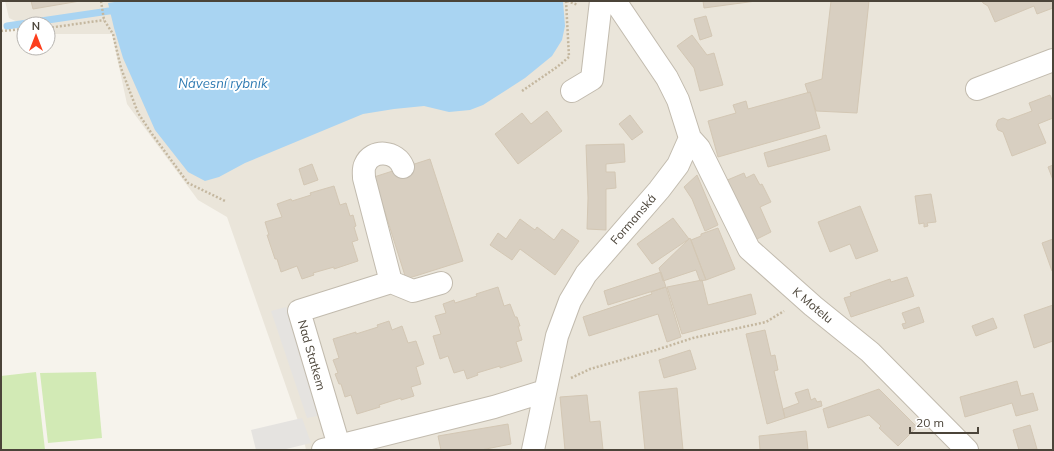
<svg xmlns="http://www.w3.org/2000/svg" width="1054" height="451" font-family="Mulish,sans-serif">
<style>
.residential{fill:#eae5da}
.green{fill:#d2eab5}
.parking{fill:#e5e3e0}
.water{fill:#a9d4f2}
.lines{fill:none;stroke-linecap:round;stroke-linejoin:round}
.stream{stroke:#a9d4f2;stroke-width:7}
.building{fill:#d8cfc1;stroke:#d3c7b4}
.minor-casing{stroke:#c2bbae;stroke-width:24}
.path{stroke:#c4b79f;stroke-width:2.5;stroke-dasharray:2 2;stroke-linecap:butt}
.minor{stroke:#fff;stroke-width:22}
.labels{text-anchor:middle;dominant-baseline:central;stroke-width:4;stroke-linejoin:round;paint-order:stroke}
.street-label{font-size:12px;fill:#4b4439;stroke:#fff}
.water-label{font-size:13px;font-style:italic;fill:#2e7ab2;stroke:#fff}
</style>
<rect width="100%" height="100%" fill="#f6f3ec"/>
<path class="residential" d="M5,1H1053V450H306L303,435L227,217L198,200L127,104L112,34H48V24L24,25L9,18Z"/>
<path class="green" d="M36,372L45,450H1V376Z
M96,372L102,438L48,443L40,373Z"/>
<path class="parking" d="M286,307L322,415L307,418L271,311Z
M302,418L311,443L282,450H256L251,430Z"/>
<path class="water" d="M121,1H563L565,26L562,40L552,56L525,78L483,105L470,110L449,112L424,106L394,109L363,114L245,163L219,177L205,181L188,172L155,130L123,58L114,28L108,3Z"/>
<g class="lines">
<path class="stream" d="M7,26L109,11H118"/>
</g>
<path class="building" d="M31,1H80L33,9Z
M703,1H756L704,8Z
M831,1H869L857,113L816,111L810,92L808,93L805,84L822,79Z
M982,1H1053V8L1037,14L1034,6L995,22L988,6L983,3Z
M706,16L712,36L700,40L694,19Z
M692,35L707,55L714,53L723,85L700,91L694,68L677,46Z
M810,92L820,128L718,157L708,121L736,113L733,105L746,101L748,109Z
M1050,95L1053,102V118L1038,124L1046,143L1012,156L1003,132L998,130L996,125L998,120L1003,118L1008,120L1032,111L1029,103Z
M547,111L562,131L518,164L495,134L522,113L531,124Z
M630,115L643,132L632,140L619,124Z
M826,135L830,150L768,167L764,153Z
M624,144L625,162L606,164V172H615L616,188L606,189V230L587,229L588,198L586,145Z
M430,159L463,261L406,279L374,177Z
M312,164L318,180L304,185L299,169Z
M1053,165V180L1048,167Z
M744,173L746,178L754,174L760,185L762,184L771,202L760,207L771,232L757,239L747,229L725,181Z
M697,175L718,225L705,231L692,199L684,187Z
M334,186L340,205L346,203L350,216L353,215L356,226L354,227L358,240L352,242L358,261L334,269V267L313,273L314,275L302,279L297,266L281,272L277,259H275L267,235H269L265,222L282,217L277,204L291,199L292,201L311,195L310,193Z
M931,194L936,222L927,223L928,226L924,227V223L919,224L915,196Z
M860,206L878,251L856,259L850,244L830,252L818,222Z
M673,218L689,239L652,264L637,244Z
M520,219L535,230L537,227L554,240L562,229L579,241L555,275L520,249L512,260L490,245L498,233L506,239Z
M718,228L735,269L706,280L691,240L701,236V234Z
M690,238L706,280L700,281L696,270L663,281L659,268Z
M1053,239V271H1052L1042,243Z
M661,272L666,287L608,305L604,291Z
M907,277L914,296L851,317L844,298L851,296L850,293L890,279L891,282Z
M702,280L708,305L751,294L756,314L682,334L667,287Z
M498,287L504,306L510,304L515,317H517L520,326H518L522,340L516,342L522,361L500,368V366L477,373L478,375L467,379L464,370L454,373L448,356L440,359L433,336L441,334L435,316L446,313L443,304L454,300L455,303L477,296L476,294Z
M666,287L681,337L667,342L658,314L589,336L583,317L652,294L651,292Z
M1053,305V341L1034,348L1024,315Z
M919,307L924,322L904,329L902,324L906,323L902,313Z
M993,318L997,328L976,336L972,326Z
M389,321L392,330L402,326L408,343L416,341L424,364L416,367L421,384L411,387L414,396L401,400V398L379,405L380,407L357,414L351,395L345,397L341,384H339L335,374L338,373L333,360L339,358L333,339L356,332V334L378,327L377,325Z
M765,330L771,356L775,355L778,370L774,371L785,418L767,424L746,334Z
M690,350L696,369L664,378L659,360Z
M1017,381L1021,396L1033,393L1038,410L1016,416L1012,403L965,417L960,397Z
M677,388L683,450H645L639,392Z
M808,389L811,400L815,398L817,402L821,401L822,406L785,418L783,409L799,403L795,393Z
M879,389L917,427L898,446L879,428L881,426L869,415L828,428L823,409Z
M587,395L590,422L600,421L603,450H565L560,397Z
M508,424L511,444L481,450H441L438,436Z
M1030,425L1037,449L1019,450L1013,430Z
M806,431L808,450H760L759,436Z"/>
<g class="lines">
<g class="minor-casing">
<path id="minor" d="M977,89L1053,60
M572,91L592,79L601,1
M690,138L699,148L749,249L813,306L870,352L967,450
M391,282L364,178C364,174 363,169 365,165C372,148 397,151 403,167
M339,446L299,311L391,282L413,291L441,283
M323,450L494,407L545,391
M533,450L557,336L570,301L586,274L659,190L678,165L690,138L678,100L667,78L615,1"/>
</g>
<path class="path" d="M101,1L104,20L113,34L121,68L138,113L152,134L188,183L225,201
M567,1L578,5
M48,28L104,20
M1,31L24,29
M522,91L557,67L569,57L566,1
M571,378L590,369L656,350L693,338L766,322L784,311"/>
<use href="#minor" class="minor"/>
</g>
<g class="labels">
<g class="street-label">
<text transform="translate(633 219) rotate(-49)">Formanská</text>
<text transform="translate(813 305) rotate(40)">K Motelu</text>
<text transform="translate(312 355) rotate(74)">Nad Statkem</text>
</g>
<g class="water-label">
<text x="223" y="83">Návesní rybník</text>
</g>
</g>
<rect width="1054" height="451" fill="none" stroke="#4b4439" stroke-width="4"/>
<g transform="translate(36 36)"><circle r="19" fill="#ffffff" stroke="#b7b4b0"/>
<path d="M0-3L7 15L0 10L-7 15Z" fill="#fc3f1d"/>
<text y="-6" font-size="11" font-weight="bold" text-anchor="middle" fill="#4b4439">N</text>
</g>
<path d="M910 427v6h68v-6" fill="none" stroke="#4b4439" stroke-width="2"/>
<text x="916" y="427" font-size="12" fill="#4b4439" stroke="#ffffff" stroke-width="3" paint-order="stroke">20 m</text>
</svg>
